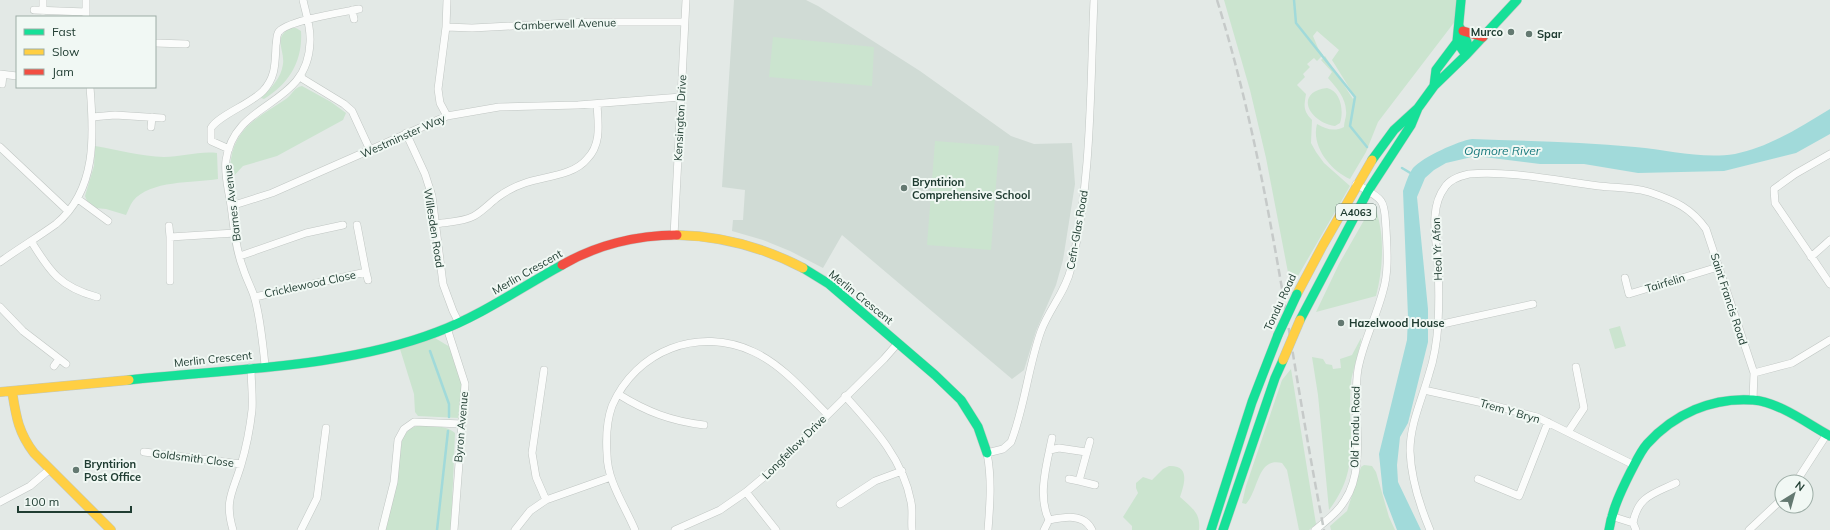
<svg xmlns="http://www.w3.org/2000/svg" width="1830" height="530" font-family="Mulish,sans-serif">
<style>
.built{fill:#d0dbd5}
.green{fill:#cbe4cf}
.water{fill:#a1dada}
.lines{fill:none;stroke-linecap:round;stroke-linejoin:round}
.stream{stroke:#a1dada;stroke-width:2.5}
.street-casing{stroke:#c0c6c3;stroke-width:8}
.fast-casing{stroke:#bec7c3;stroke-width:10}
.slow-casing{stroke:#bec7c3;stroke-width:10}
.jam-casing{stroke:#bec7c3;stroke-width:10}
.street{stroke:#fbfcfb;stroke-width:7}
.fast{stroke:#16e098;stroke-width:9}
.slow{stroke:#ffcf43;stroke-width:9}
.jam{stroke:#f24e42;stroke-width:9}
.rail{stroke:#c6cac9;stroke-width:2.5;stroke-dasharray:8 4;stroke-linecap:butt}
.fast-bridge-casing{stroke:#bbc5c2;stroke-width:10;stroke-linecap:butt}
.slow-bridge-casing{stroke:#bbc5c2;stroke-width:10;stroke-linecap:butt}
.fast-bridge{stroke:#16e098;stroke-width:9}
.slow-bridge{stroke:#ffcf43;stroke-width:9}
.poi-dot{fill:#647971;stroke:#f1f8f4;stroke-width:1.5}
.labels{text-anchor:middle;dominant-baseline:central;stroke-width:4;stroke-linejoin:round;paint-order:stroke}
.shield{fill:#f1f8f4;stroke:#5f756c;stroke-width:1}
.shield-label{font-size:10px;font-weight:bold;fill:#203d32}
.street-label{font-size:11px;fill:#203d32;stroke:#f1f8f4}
.poi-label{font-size:11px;font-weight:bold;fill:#203d32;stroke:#f1f8f4;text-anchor:start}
.water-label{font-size:12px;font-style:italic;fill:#17797d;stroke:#f1f8f4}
</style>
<rect width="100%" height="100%" fill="#e3e9e6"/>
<path class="built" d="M734,0H806L818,6L920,71L1011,136L1034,144L1072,143L1075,184L1063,260L1056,285L1036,331L1024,370L1012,379L842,235L823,268L790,251L763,240L732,231L733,220H743L745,190L722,187Z"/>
<path class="green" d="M1224,0H1457L1456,20L1378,122L1366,152L1350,179C1330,170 1311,146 1317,124C1326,129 1334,132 1344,127C1344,121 1347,116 1346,111C1346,98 1336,87 1328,78L1332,72L1321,60L1325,56L1353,99L1355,97L1332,60L1339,50L1317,31L1313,36L1318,48L1323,55L1317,61L1314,58L1307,64L1310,67L1303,74L1305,77L1297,85L1306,94C1304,106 1303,111 1312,120L1311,143L1316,152L1324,163L1350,186L1291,288L1266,158L1250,90Z
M291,28H296L301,31C303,61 289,84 264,99L261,98C270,89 281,79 283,64C285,50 272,37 291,28Z
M773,37L874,47L872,86L769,77Z
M302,86L331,102L346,113L343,120L277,156L243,166L230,180C228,174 230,166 231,159C236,126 261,116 286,99C292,95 294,87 302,86Z
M1327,88C1341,91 1344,111 1340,123L1335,126C1308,122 1294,92 1327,88Z
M935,141L999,146L991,250L927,245Z
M95,146C118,150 141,156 164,157C181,157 199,151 217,153L218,179C193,183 150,180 133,201C130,205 128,211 126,215L106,209L95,208L87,201L85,196L94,166Z
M1371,208L1376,210C1385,237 1383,269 1376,296L1316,312L1339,264Z
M1620,326L1626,346L1615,349L1609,329Z
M435,338L450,347L463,381L459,418L418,416L415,412L414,394L400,349Z
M1361,338C1362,342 1352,373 1351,382C1346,431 1363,466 1329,510L1318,395L1312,357L1323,359L1326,364L1332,365L1333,369L1341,368L1340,359L1352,355Z
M1291,369L1316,524L1309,530H1299L1287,470L1282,463C1257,457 1259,490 1246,504L1242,503L1246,486L1282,380Z
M421,425C431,425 448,426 455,433L451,530H384L395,490L402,440C406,431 411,427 421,425Z
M1364,465L1372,466L1376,472L1389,517L1395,530H1331L1330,526L1347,511L1361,467Z
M1169,466C1191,465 1184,485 1180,497C1192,508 1201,513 1199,530H1132V526L1123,517L1138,493L1136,488V483L1143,477L1152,480L1163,469Z"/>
<path class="water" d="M1830,109V134L1796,153L1724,171L1638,173L1584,164H1540L1476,156L1446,163L1434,170L1425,178L1417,197L1428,309V342L1408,423L1400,437L1397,465L1398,482L1421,530H1397L1383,493L1379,454L1407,340L1408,317L1403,191C1406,183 1408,175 1413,168C1423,157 1458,141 1472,139C1526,141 1581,142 1635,147C1669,150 1701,159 1735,154C1770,147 1800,127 1830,109Z"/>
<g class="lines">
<path class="stream" d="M1294,0L1296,23L1355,97L1350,126L1367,147
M1402,168L1412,174
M430,351L449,404V417
M437,530L448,431"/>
<g class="street-casing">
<path id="street" d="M43,0V11
M86,0V16
M447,0L446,27L438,89L440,103L447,116
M34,10L86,12
M352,10L354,19
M446,27L472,28L588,22H684
M155,43L186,44
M0,74L17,76
M301,76L303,79L344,104L352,111L370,150
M2,84L3,75
M92,117L115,115L162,118
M151,127L152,117
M406,133L425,174L432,196L443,284L453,311L459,323
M0,147L68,211
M229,149L211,141V128C219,115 249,105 263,91C276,77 275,63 276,45C277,42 276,37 278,33C284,21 344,12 359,9
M1830,154L1795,174L1774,189L1775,203L1830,284
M78,199L108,221
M231,206L272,193L447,116L499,107L578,105L681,97
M435,224C448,222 463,222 474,216C483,211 490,203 498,197C506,191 516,186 525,183C545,176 573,176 587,159C602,144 598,123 597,104
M169,226L170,237
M674,236L686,0
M31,241C50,272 60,287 97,297
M240,256L306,233L343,225
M1811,257L1830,240
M0,262C18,249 38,237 56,224C97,190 94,135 90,87
M366,272L368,280
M1625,278L1629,294L1718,267
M170,281V237L235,233
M255,297L366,272L357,225
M0,307L23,331L66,364
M1438,325L1533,304
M447,328L465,384L454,530
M265,365C263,345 260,315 254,296C251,287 246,278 243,268C235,248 234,226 231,206C229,191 224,175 226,160C235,99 308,108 310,42C311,27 306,14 303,0
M54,366L59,359
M544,370L532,453L536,477L546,500
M1754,373L1792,363L1830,340
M1424,390L1492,405L1537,417L1634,465
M618,394C647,412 671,421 704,425
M845,396C874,428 903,459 911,502C913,511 911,521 912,530
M1568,432L1584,408L1576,367
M1090,441L1079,481L1095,485
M1050,450L1059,448L1086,452
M144,452L241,464
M1069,479L1079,481
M1478,479L1519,496L1548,422
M1796,482L1827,434
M746,492L776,530
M0,502L30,486L50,469
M840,504L875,481L902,471
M1611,516L1633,523L1636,530
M1049,520C1064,517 1084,513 1092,530
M1633,523C1638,496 1653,494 1676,483
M233,530C224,500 233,492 241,465C246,448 250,428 252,410C253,396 251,381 251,367
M301,530L317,498L326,428
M382,530L394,482L398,440L404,429L414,422L462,424
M515,530L530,511L546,500L611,477
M635,530C625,506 607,481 607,454C606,439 607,420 612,406C636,350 699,326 754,352C782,365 805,392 827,414
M675,530L720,510L746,492L771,471L884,359L898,343
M988,530C990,504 992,479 987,453L1003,449L1011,442C1025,406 1028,367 1041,331C1049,309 1066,291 1071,268C1092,181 1090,89 1094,0
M1044,530L1049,520C1037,496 1047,463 1052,438
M1315,530C1326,521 1338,512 1345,500C1368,465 1351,410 1358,369C1363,342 1376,318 1383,291C1389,271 1387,249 1386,228C1385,220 1386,208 1381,201C1376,194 1364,189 1356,184
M1430,530C1419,504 1411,479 1410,451C1410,424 1422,399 1429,374C1434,359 1437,340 1438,324C1439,305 1439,286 1438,267C1437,241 1428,209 1445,187C1450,179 1460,176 1469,174C1508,170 1559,181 1599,186C1615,188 1636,187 1652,193C1675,201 1691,208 1706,229L1754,373L1753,400
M1749,530L1782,499"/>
</g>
<g class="fast-casing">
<path id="fast" d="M1461,0L1457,42L1466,55
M1459,26L1467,42L1466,55
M1434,86L1436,70L1457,42
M1372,160L1394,130L1418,108
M803,268L829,284L935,375L961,400L978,427L987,453
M1300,320L1368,191L1411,125L1418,108L1434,86L1466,55L1517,0
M129,380C228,369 344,368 437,332C482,315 520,288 562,265
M1211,530L1252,402L1278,335
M1223,530L1275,378L1283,360
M1609,530C1612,510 1621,491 1630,473C1635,464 1640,452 1647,444C1674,414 1712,397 1753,400C1779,402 1808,424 1830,436"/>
</g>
<g class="slow-casing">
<path id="slow" d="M677,235C723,236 763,247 803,268
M1297,294L1323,245L1372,160
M12,391C16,416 18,432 34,453L111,530
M0,392L129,380"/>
</g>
<g class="jam-casing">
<path id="jam" d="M1463,31L1483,37
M562,265C596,245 637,235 677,235"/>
</g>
<use href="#street" class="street"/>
<use href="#fast" class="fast"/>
<use href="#slow" class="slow"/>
<use href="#jam" class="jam"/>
<path class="rail" d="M1217,0C1271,173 1289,353 1324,530"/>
<g class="fast-bridge-casing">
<path id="fast-bridge" d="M1278,335L1297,294"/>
</g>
<g class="slow-bridge-casing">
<path id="slow-bridge" d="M1283,360L1300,320"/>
</g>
<use href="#fast-bridge" class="fast-bridge"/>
<use href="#slow-bridge" class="slow-bridge"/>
</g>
<g class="poi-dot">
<circle cx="1511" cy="32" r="4"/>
<circle cx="1529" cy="34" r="4"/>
<circle cx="904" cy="188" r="4"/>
<circle cx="1341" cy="323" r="4"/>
<circle cx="76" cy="470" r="4"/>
</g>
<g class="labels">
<rect class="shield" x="1336" y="204" width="40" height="16" rx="3"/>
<g class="shield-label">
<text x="1356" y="212">A4063</text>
</g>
<g class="street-label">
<text transform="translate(565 24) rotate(-2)">Camberwell Avenue</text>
<text transform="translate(680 118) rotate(-87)">Kensington Drive</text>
<text transform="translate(403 136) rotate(-24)">Westminster Way</text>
<text transform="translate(232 203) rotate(-97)">Barnes Avenue</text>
<text transform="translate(434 228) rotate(81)">Willesden Road</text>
<text transform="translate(1077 230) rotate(-80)">Cefn-Glas Road</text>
<text transform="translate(1437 249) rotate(-92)">Heol Yr Afon</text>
<text transform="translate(527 272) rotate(-30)">Merlin Crescent</text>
<text transform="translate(1665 283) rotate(-17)">Tairfelin</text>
<text transform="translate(310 284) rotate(-12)">Cricklewood Close</text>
<text transform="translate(861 297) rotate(39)">Merlin Crescent</text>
<text transform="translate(1729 299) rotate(72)">Saint Francis Road</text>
<text transform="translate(1280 302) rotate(-65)">Tondu Road</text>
<text transform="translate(213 359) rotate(-6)">Merlin Crescent</text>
<text transform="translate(1510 411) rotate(16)">Trem Y Bryn</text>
<text transform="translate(461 427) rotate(-85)">Byron Avenue</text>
<text transform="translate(1355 427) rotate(-89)">Old Tondu Road</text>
<text transform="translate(794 447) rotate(-45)">Longfellow Drive</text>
<text transform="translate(193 458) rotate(7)">Goldsmith Close</text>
</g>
<g class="poi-label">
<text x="1503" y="32" text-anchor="end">Murco</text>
<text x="1537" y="34">Spar</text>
<text x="912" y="182">Bryntirion<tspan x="912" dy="13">Comprehensive School</tspan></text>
<text x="1349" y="323">Hazelwood House</text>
<text x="84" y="464">Bryntirion<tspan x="84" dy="13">Post Office</tspan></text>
</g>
<g class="water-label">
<text x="1502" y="150">Ogmore River</text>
</g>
</g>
<rect x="16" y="16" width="140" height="72" fill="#f1f8f4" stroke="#9dada6"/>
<rect x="24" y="29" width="20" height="6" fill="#16e098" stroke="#9dada6"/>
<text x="52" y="36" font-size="12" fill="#203d32">Fast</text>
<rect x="24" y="49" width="20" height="6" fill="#ffcf43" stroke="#9dada6"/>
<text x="52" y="56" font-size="12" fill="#203d32">Slow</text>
<rect x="24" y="69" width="20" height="6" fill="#f24e42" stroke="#9dada6"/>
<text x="52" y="76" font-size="12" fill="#203d32">Jam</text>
<g transform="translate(1794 494) rotate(37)"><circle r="19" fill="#f1f8f4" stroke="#9dada6"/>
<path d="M0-3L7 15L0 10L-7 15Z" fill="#647971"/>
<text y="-6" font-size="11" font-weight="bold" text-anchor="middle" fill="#203d32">N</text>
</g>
<path d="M18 506v6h113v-6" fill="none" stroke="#203d32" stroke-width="2"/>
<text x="24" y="506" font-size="12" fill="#203d32" stroke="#f1f8f4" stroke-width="3" paint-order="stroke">100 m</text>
</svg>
